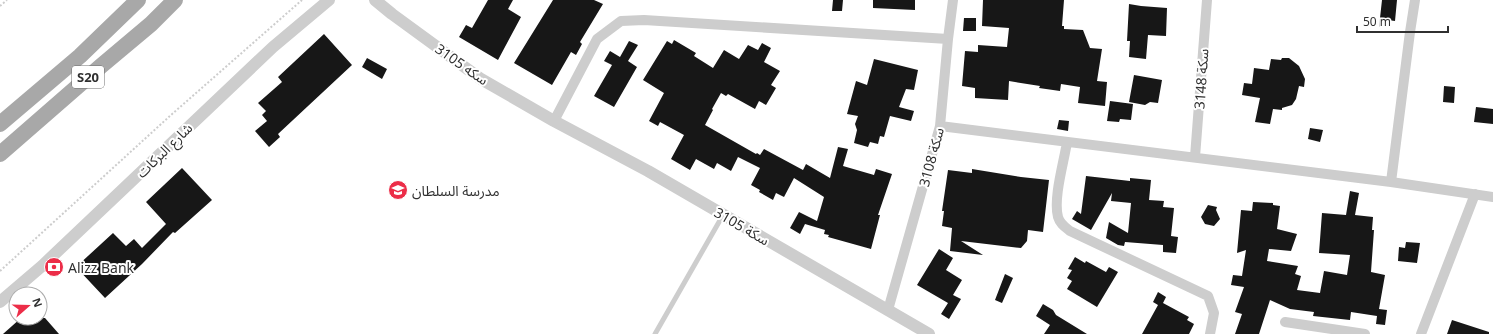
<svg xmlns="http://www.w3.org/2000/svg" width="1493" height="334" font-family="'Noto Sans','Noto Sans Arabic',sans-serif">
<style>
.building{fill:#171717}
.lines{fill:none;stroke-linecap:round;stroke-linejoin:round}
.path{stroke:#cdcdcd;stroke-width:2;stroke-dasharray:2 2;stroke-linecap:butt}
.service{stroke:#cdcdcd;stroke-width:5}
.minor{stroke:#cdcdcd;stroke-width:10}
.tertiary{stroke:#cdcdcd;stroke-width:12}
.primary{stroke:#a8a8a8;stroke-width:16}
.labels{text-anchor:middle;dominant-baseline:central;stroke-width:4;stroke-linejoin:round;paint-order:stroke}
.shield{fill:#fff;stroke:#6e6e6e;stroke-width:1}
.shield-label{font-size:13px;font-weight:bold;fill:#303030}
.street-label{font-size:14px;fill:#303030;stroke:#fff}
.poi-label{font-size:14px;fill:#303030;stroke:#fff;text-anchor:start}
</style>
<rect width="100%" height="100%" fill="#fff"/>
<path class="building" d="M488,0H513L508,9L521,17L498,60L459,37L466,25L472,28Z
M553,0H594L603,4L580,42L582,44L576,55L571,52L552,85L514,63Z
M833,0H843L842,11H832Z
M873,0H915V10L873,8Z
M983,0H1064L1062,26H1064V29L1083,30L1090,48L1102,49L1097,81L1107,82L1105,106L1078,103L1080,87L1061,84L1060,91L1039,88L1040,86L1009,81L1008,100L975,98V88L962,86L965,51L978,52V45L1007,47L1009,28L982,26Z
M1382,0H1397L1395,21L1387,20L1379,27Z
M1129,4L1141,6L1167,8L1166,36L1148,35L1146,59L1129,57L1130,41H1127Z
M964,18H976V31H963Z
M324,34L352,65L278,134L280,137L269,147L255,131L267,121L262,115L266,111L258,103L282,82L278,77Z
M674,40L696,53L694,56L713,68L724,50L739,59L748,45L758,50L762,43L771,48L764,62L780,71L771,85L776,88L766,105L759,101L755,109L728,94L726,96L721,93L712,109L713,110L705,125L756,154L757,153L760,155L764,149L803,170L806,164L830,178L838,147L848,149L843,166L874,175L876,169L892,174L878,215H880L871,249L828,237L829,235L824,234L825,230L805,224L800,234L790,228L799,212L817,221L824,197L794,178L784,197L776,193L773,200L759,192L760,190L751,185L760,168L738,157L731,171L717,163L714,169L696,159L690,170L671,159L684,135L660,122L658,126L649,121L664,93L643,80L667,41L672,44Z
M629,41L638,45L628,61L637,67L614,107L594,96L612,65L604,61L610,51L620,57Z
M367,58L387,69L382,79L362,67Z
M1282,58H1289L1299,66L1305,79L1304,87L1299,86L1296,99L1292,105L1282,108V110L1273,109L1270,124L1255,122L1260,98L1242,95L1244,83L1252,84L1254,68L1269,70L1271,59L1281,60Z
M874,59L918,70L914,90L906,89L899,107L914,111L911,121L890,116L884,137L880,136L878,144L870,142L868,147L854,143L857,130L855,124L858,116L847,114L856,81L867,85Z
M1134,75L1162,80L1158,103L1150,102L1145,105L1129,102Z
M1444,86L1455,87L1454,103L1443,102Z
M1110,101L1133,104L1131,120L1120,119L1119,122L1107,121Z
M1476,107L1493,109V124L1474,122Z
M1059,120L1069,121L1068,131L1057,129Z
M1310,128L1323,130L1320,142L1308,139Z
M182,168L212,200L175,233L173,232L142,264L105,298L76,267L113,233L126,246L134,239L142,248L166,224L146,202Z
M972,169L1021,177L1049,180L1043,232L1028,230L1027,241L1021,248L961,241L983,255L950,251L952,228L942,226L944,211H942L948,170L972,173Z
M1086,176L1130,181V178L1151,180L1149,200L1164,201L1163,207L1174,208L1171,236L1178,237L1176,253L1163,252V245L1125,242L1124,246L1118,245L1106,238L1109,222L1128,233L1131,203L1111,201L1112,193L1091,230L1072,219L1077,211L1081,214Z
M1350,191L1359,193L1355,215L1373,217L1372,230H1374L1371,272L1385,275L1379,309L1387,310L1385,325L1376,324L1377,316L1351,312L1350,320L1313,316L1314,312L1290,309L1270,300L1259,334H1235L1242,314L1235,312L1244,287L1231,285L1233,275L1242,276L1246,250L1237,253L1241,210L1252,211L1253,202L1273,203V205L1280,206L1277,229L1297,234L1291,251L1269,249L1267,261L1298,266L1295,274L1301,276L1297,290L1320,293L1324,271L1347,275L1350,255L1319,253L1322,213L1346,215Z
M1208,205L1217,207L1216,210L1220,219L1214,226L1205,224L1201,217Z
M1406,242L1420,243L1417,263L1398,261L1399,247L1405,248Z
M939,249L953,258L946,270L962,280L953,295L961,299L949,319L941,314L948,303L917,285Z
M1075,257L1085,263L1086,261L1106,272L1109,267L1118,272L1097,307L1067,289L1072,281L1067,278L1072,270L1068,269Z
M1005,274L1013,278L1002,303L995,300Z
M1158,292L1166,297L1163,303L1189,317L1187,320L1194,324L1189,334H1142L1158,305L1153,302Z
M1043,304L1053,310L1056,315L1087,334H1044L1050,325L1036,316Z
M21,318H45L59,334H3Z
M1452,320L1489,332V334H1447Z"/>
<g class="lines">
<path class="path" d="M0,6L7,0
M0,271L171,115L302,0"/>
<path class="service" d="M655,334L723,215"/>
<path class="minor" d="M554,121L597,39L621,21L644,20L948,39
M940,126L1391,182L1493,197
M1067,142C1064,162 1053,198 1058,217C1060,224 1065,227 1070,231L1208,296L1214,313L1210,334
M1195,157L1207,0
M1391,182L1410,32L1415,0
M888,310L940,126L948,39L953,0
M1285,322L1365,334
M1421,334L1475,194"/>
<path class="tertiary" d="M375,0L392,14L481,79L554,121L648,171L929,334
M0,302L42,266L273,47L329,0"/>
<path class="primary" d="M0,124L80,56L138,0
M0,154L101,66L151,24L175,0"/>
</g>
<defs>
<g id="school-disc" transform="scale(1)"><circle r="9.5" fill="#ec2d48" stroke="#fff"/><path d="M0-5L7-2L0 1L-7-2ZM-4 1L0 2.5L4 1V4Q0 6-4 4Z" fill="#fff"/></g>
<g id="bank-disc" transform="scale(1)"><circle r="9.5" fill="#ec2d48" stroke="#fff"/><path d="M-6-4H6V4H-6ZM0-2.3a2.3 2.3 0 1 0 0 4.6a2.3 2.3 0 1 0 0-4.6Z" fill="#fff"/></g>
</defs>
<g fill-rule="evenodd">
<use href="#school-disc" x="398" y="190"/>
<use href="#bank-disc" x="54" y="267"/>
</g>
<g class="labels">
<rect class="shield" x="72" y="66" width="32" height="22" rx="3"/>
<g class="shield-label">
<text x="88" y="77">S20</text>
</g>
<g class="street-label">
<text transform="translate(462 64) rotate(35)">سكه 3105</text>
<text transform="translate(1201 79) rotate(-86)">سكة 3148</text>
<text transform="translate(164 150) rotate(-44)">شارع البركات</text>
<text transform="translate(931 157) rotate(-75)">سكة 3108</text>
<text transform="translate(742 226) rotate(30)">سكة 3105</text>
</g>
<g class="poi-label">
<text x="412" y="190">مدرسة السلطان</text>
<text x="68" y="267">Alizz Bank</text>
</g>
</g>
<g transform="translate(28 306) rotate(70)"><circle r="19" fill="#ffffff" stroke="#acacac"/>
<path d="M0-3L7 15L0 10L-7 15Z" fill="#ec2d48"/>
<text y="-6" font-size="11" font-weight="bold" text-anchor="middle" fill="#303030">N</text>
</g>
<path d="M1357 26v6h91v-6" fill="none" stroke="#303030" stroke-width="2"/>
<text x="1363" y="26" font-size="12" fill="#303030" stroke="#ffffff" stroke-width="3" paint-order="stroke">50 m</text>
</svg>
